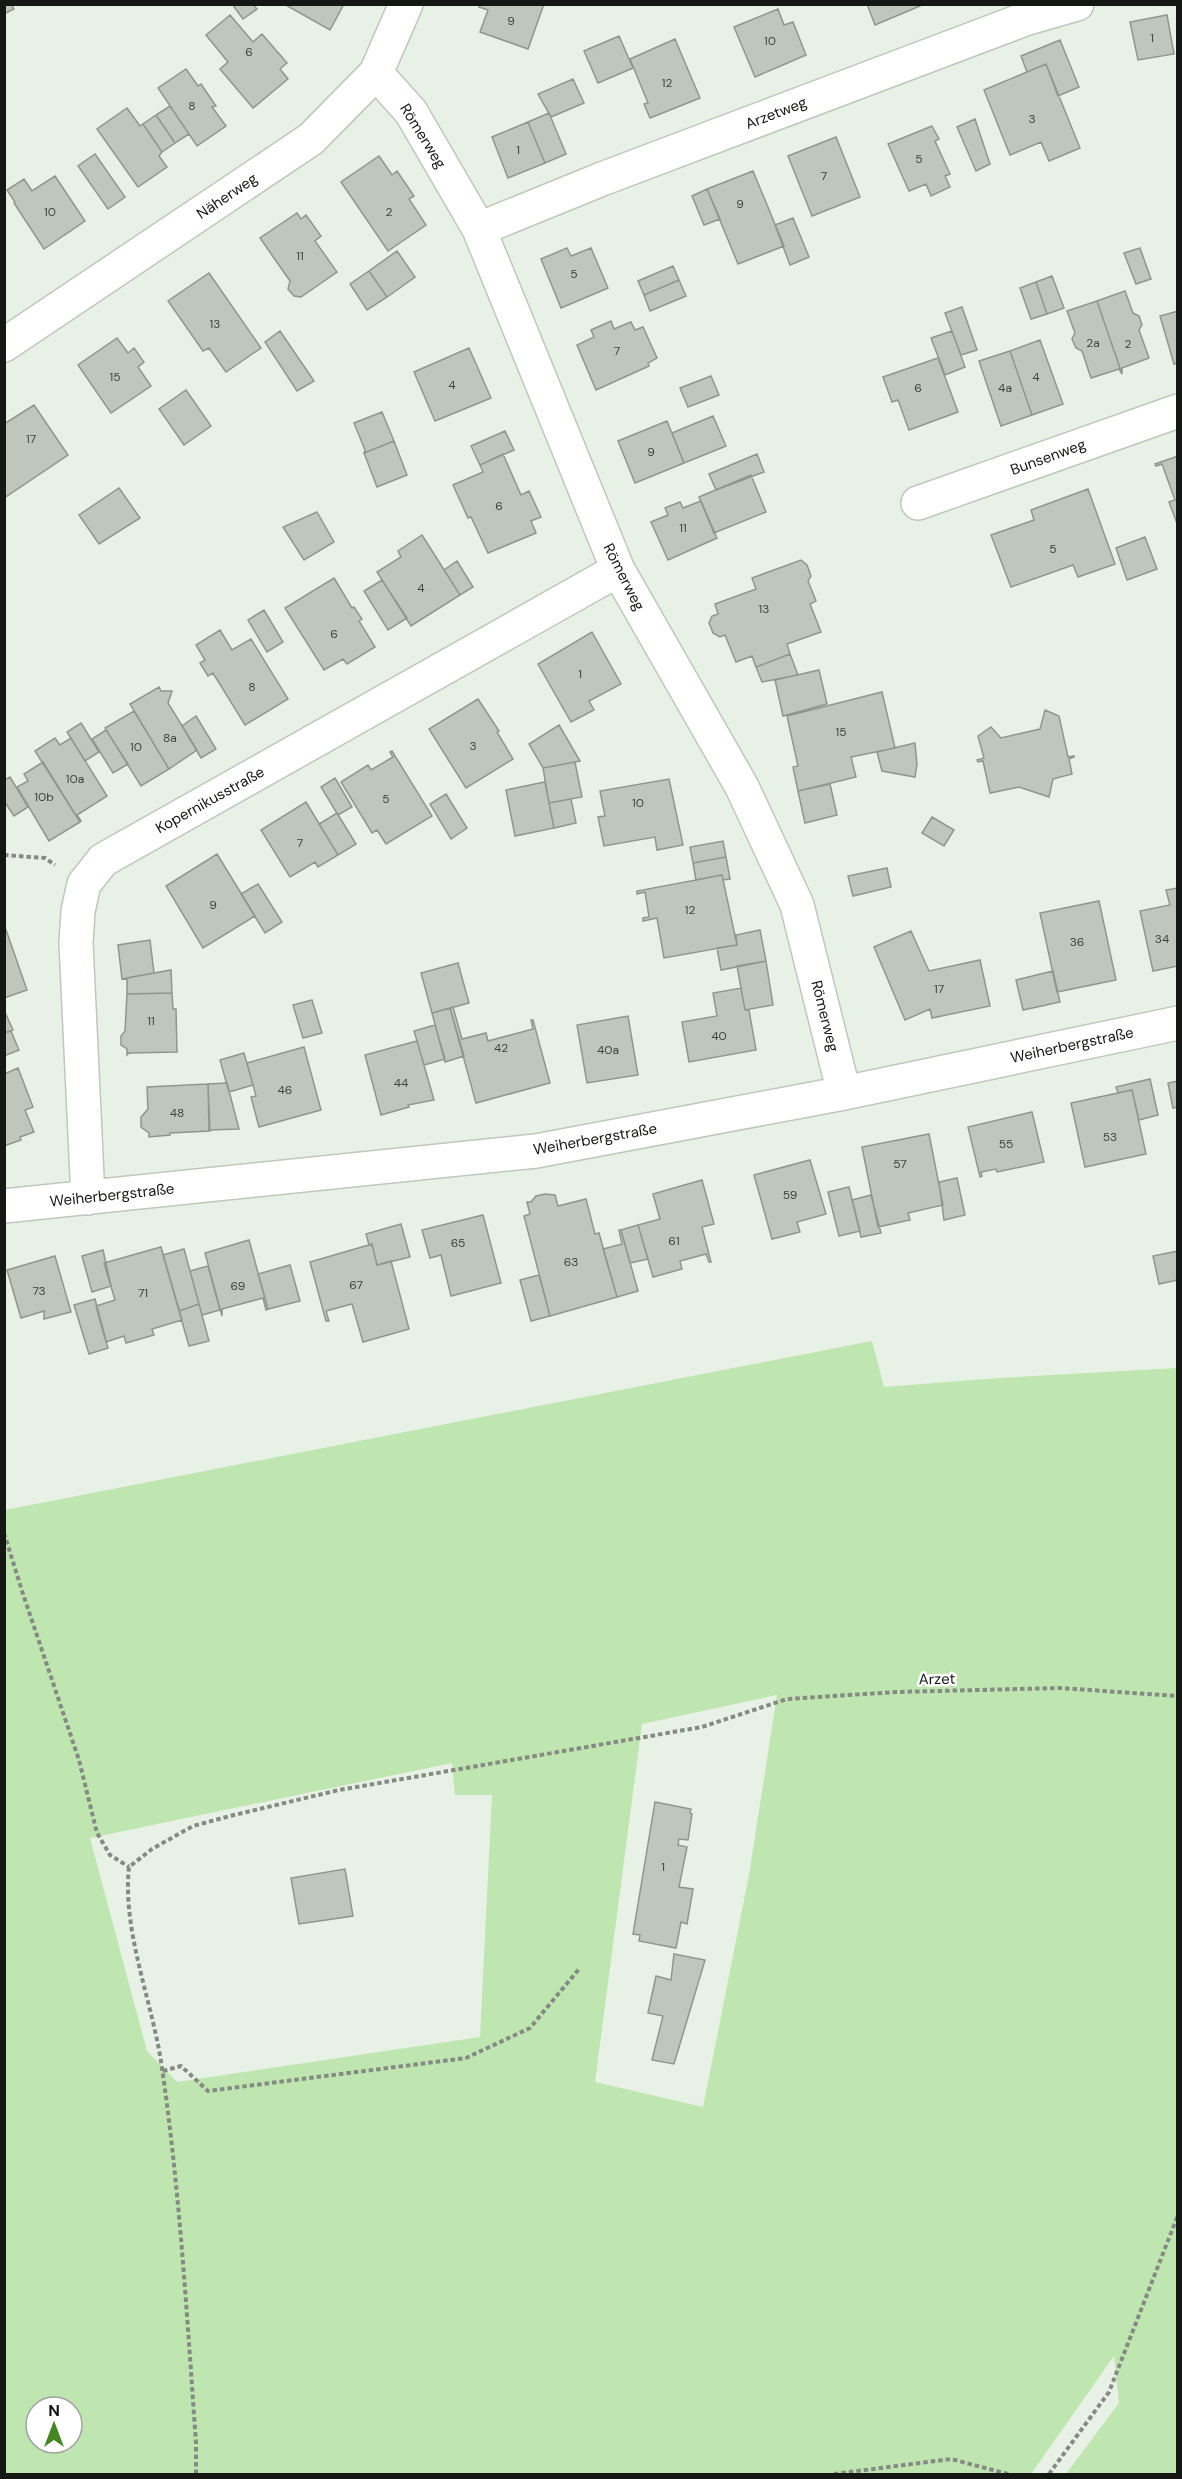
<svg xmlns="http://www.w3.org/2000/svg" width="1182" height="2479" font-family="'DM Sans',sans-serif">
<style>
.green{fill:#bfe5b1;fill-rule:evenodd}
.building{fill:#bfc7bc;stroke:#8f978c;stroke-width:1.5}
.lines{fill:none;stroke-linecap:round;stroke-linejoin:round}
.minor-casing{stroke:#bfc8bc;stroke-width:36}
.path{stroke:#858b83;stroke-width:4;stroke-dasharray:4.5 3;stroke-linecap:butt}
.minor{stroke:#fff;stroke-width:33}
.labels{text-anchor:middle;dominant-baseline:central;stroke-width:5;stroke-linejoin:round;paint-order:stroke}
.number-label{font-size:12px;fill:#3f433d}
.street-label{font-size:15px;fill:#141713;stroke:#fff}
</style>
<rect width="100%" height="100%" fill="#e8f1e5"/>
<path class="green" d="M872,1341L884,1387L999,1378L1177,1368V2474H1066L1119,2403L1114,2356L1031,2474H5V1510ZM777,1695L749,1875L703,2107L595,2082L642,1724ZM452,1763L455,1795H492L480,2037L177,2082L147,2051L90,1838ZM36,2407H72V2443H36Z"/>
<path class="building" d="M4,4H11L14,9L4,14Z
M232,4H253L257,9L243,19Z
M284,4H344L330,30Z
M480,4H544L528,49L480,32L488,10L479,7Z
M867,4H920V6L875,25Z
M778,9L784,25L793,22L806,55L755,77L734,27Z
M230,15L253,42L262,34L287,63L280,69L288,79L253,108L220,69L228,62L206,35Z
M1167,15L1174,54L1138,60L1130,22Z
M619,36L633,68L598,83L584,51Z
M675,39L700,98L650,118L644,104L648,103L630,59Z
M1060,40L1079,87L1058,96L1046,64L1027,72L1021,56Z
M1046,64L1080,148L1049,161L1041,142L1010,155L984,90Z
M186,69L198,86L201,84L216,106L212,107L226,126L197,146L158,88Z
M573,79L584,103L551,117L538,94Z
M170,106L189,134L175,143L156,115Z
M127,108L140,126L143,124L162,152L159,156L167,167L138,187L97,129Z
M549,113L566,154L545,163L528,122Z
M156,115L175,143L162,152L143,124Z
M975,119L990,164L976,171L957,127Z
M528,122L545,163L508,178L492,137Z
M932,126L939,139L935,141L950,174L945,176L950,187L931,196L926,184L909,191L888,144Z
M836,137L860,197L812,216L788,156Z
M95,154L125,197L108,209L78,166Z
M379,156L392,175L397,171L414,196L409,199L426,225L388,251L341,182Z
M753,171L784,246L738,264L707,189Z
M55,176L85,221L44,249L14,203L15,202L7,190L24,179L32,191Z
M707,189L720,219L704,225L692,196Z
M297,213L301,219L306,215L321,236L315,241L337,272L301,297L294,296L288,289L290,281L260,238Z
M793,218L809,257L790,265L775,225Z
M567,248L571,256L591,248L608,288L561,308L541,259Z
M1140,248L1151,279L1136,284L1124,253Z
M397,251L415,277L387,297L369,271Z
M673,266L679,280L644,295L638,281Z
M369,271L387,297L367,310L350,284Z
M209,273L261,348L226,372L209,348L203,351L168,301Z
M1052,276L1064,308L1047,314L1036,282Z
M679,280L686,296L650,311L644,295Z
M1036,282L1047,314L1031,319L1020,288Z
M1125,291L1133,313L1139,316L1142,325L1139,330L1149,358L1122,368V374L1097,301Z
M1097,301L1122,374L1119,369L1091,378L1082,351L1076,348L1072,339L1075,333L1067,311Z
M962,307L977,350L961,355L945,313Z
M1178,311V363L1174,364L1160,316Z
M611,321L614,329L631,322L635,330L643,327L657,358L648,363L649,366L596,390L577,345L594,337L591,330Z
M280,331L314,381L297,391L265,342Z
M952,331L965,367L945,375L931,338Z
M117,338L128,353L134,348L144,362L138,367L151,386L111,413L78,365Z
M1040,340L1063,404L1032,415L1010,351Z
M469,348L491,398L435,421L414,372Z
M1010,351L1032,415L1001,426L979,361Z
M938,358L958,412L909,430L898,400L892,402L883,377Z
M711,376L719,395L688,407L680,388Z
M186,390L211,426L184,445L159,409Z
M34,405L68,455L4,498V424Z
M382,412L394,441L364,453L365,450L354,423Z
M713,416L726,446L684,463L672,433Z
M667,421L684,463L635,483L618,441Z
M505,431L514,450L480,465L471,446Z
M394,441L407,475L377,487L364,453Z
M503,454L521,495L529,491L541,517L531,521L536,533L488,553L471,517L468,518L453,485L483,472L480,465Z
M757,454L764,472L716,490L709,474Z
M1178,456V526L1169,502L1175,500L1162,464L1156,466L1155,464Z
M751,475L766,512L714,533L699,497Z
M119,488L140,518L99,544L79,515Z
M1088,489L1115,564L1078,577L1073,565L1011,587L991,535L1034,520L1031,510Z
M701,501L717,538L668,560L651,522L668,515L665,508L680,502L683,508Z
M317,512L334,542L304,560L283,527Z
M422,535L460,595L411,626L377,572L401,557L398,551Z
M1145,537L1157,569L1127,580L1116,548Z
M801,560L807,565L811,576L808,581L816,601L810,604L821,632L787,644L790,654L756,667L752,656L736,662L725,635L720,637L713,633L709,623L712,616L718,614L715,604L756,589L752,578Z
M457,561L473,587L460,595L444,570Z
M334,578L352,608L354,607L362,619L359,621L375,647L347,664L343,659L324,670L285,608Z
M382,580L407,618L388,630L364,591Z
M264,610L283,642L267,652L248,620Z
M220,630L232,650L251,639L288,699L245,725L213,673L208,676L200,663L205,660L196,645Z
M592,632L621,684L589,701L594,710L571,722L538,664Z
M790,654L798,675L762,682L756,667Z
M819,670L827,704L783,716L775,680Z
M159,687L161,691H172L168,703L197,750L169,769L130,704Z
M882,692L895,748L851,757L856,777L798,791L793,767L798,766L787,716Z
M478,699L499,731L497,732L513,759L466,788L429,729Z
M1045,710L1059,716L1068,757L1074,756V757L1069,759L1072,774L1053,779L1049,797L1019,787L990,793L983,761L978,762L977,760L984,758L978,736L991,727L1001,738L1040,729Z
M134,711L169,769L141,786L105,728Z
M196,716L216,749L201,758L182,726Z
M81,723L99,752L85,761L67,732Z
M559,725L580,761L543,768L529,744Z
M106,730L128,764L113,773L92,739Z
M55,738L60,745L71,738L107,796L77,815L81,821L80,822L35,751Z
M915,743L917,764L915,777L882,771L877,752Z
M392,751L432,816L386,844L377,830L372,833L341,782L368,765L371,770L393,757L390,752Z
M43,762L80,822L49,841L17,787L28,781L24,774Z
M575,762L582,797L549,803L543,768Z
M10,777L28,807L14,816L4,801V780Z
M335,778L352,807L338,815L321,787Z
M669,779L683,845L657,850L655,837L604,846L598,817L605,816L600,791Z
M545,782L554,828L515,836L506,790Z
M830,784L837,815L805,823L798,791Z
M446,794L467,828L451,839L430,804Z
M571,799L576,823L554,828L549,803Z
M306,802L338,855L318,867L315,862L290,877L261,830Z
M337,813L356,844L338,855L319,824Z
M932,817L954,830L944,846L922,833Z
M723,841L726,857L693,863L690,847Z
M217,854L255,916L203,948L166,886Z
M726,857L730,879L723,880L722,875L696,880L693,863Z
M887,868L891,887L853,896L848,876Z
M722,875L737,945L664,958L657,918L643,921V918L649,917L645,892L637,894V891Z
M258,884L282,922L265,933L241,894Z
M1178,888V966L1153,971L1140,911L1170,905L1166,890Z
M1099,901L1116,980L1057,992L1040,913Z
M5,927L27,990L4,998V927Z
M760,930L766,961L721,970L717,948L737,945L736,935Z
M911,931L929,971L980,960L990,1006L932,1018L930,1009L905,1020L874,947Z
M150,940L154,973L122,979L118,945Z
M766,961L773,1005L745,1010L737,966Z
M458,963L469,1003L432,1013L421,973Z
M171,970L172,993L127,994V978Z
M1053,971L1060,1002L1023,1010L1016,980Z
M741,988L745,1010H749L756,1050L689,1062L682,1022L717,1016L713,993Z
M172,993L173,1009H176L177,1052L129,1053L127,1055V1049L121,1045V1036L125,1031L127,994Z
M312,1000L322,1033L303,1038L293,1005Z
M453,1007L462,1039L486,1033L488,1041L533,1029L531,1020H533L550,1083L476,1103L450,1008Z
M450,1008L464,1056L445,1062L432,1013Z
M4,1010L13,1030L4,1033Z
M628,1016L638,1075L587,1083L577,1025Z
M435,1025L445,1059L424,1065L414,1031Z
M11,1031L19,1050L4,1056V1033Z
M417,1041L434,1100L408,1105L409,1107L381,1115L365,1055Z
M304,1047L321,1110L259,1127L251,1097L256,1096L247,1063Z
M244,1053L253,1085L229,1092L220,1060Z
M18,1068L33,1107L25,1110L34,1132L20,1137L21,1140L4,1146V1074Z
M1150,1079L1158,1115L1139,1120L1132,1090L1118,1093L1116,1087Z
M1178,1081V1107L1173,1108L1168,1083Z
M227,1083L239,1129L209,1130L208,1084Z
M208,1084L210,1131L170,1133V1135L149,1137V1133L141,1127V1117L148,1109L147,1087Z
M1132,1090L1146,1154L1085,1167L1071,1103Z
M1032,1112L1044,1162L997,1172L996,1169L981,1172L982,1176L980,1177L968,1127Z
M929,1134L943,1205L908,1213L910,1220L878,1227L862,1147Z
M810,1160L826,1214L797,1222L800,1232L772,1239L754,1175Z
M957,1178L965,1215L944,1220L939,1182Z
M702,1180L714,1224L702,1227L711,1262H709L706,1254L680,1261L682,1269L653,1277L638,1225L660,1219L653,1194Z
M849,1187L860,1231L839,1236L828,1192Z
M545,1194L555,1195L558,1206L586,1199L595,1234L599,1233L617,1297L550,1316L524,1216L530,1214L527,1202H531L536,1196Z
M871,1195L881,1233L861,1237L852,1200Z
M483,1215L501,1283L451,1296L441,1255L430,1258L422,1230Z
M401,1224L410,1257L377,1265L372,1244L369,1245L366,1234Z
M638,1225L648,1259L630,1263L621,1230Z
M619,1230H621L638,1291L617,1297L603,1249L622,1244Z
M249,1240L268,1309L266,1310L263,1298L222,1309V1316L205,1253Z
M372,1244L377,1265L391,1261L409,1329L363,1342L352,1304L326,1311L329,1321H326L310,1262Z
M161,1247L182,1320L152,1329L154,1335L126,1343L124,1336L106,1342L96,1306L115,1300L104,1263Z
M184,1249L199,1304L179,1311L163,1255Z
M103,1250L111,1286L92,1292L82,1256Z
M1178,1251V1280L1159,1284L1153,1256Z
M55,1256L71,1312L44,1319V1311L21,1318L7,1270Z
M290,1265L300,1301L268,1309L258,1274Z
M208,1266L220,1310L202,1315L190,1271Z
M539,1275L550,1316L531,1321L520,1280Z
M95,1299L108,1348L89,1354L74,1305Z
M199,1304L209,1341L189,1346L179,1311Z
M655,1802L691,1809L690,1813L692,1814L688,1840L679,1839L678,1845L687,1847L679,1887L693,1889L687,1924L681,1922L676,1948L639,1941L640,1935L633,1934Z
M345,1869L353,1916L299,1924L291,1878Z
M674,1954L705,1960L674,2064L652,2060L663,2016L648,2013L656,1976L671,1980Z"/>
<g class="lines">
<g class="minor-casing">
<path id="minor" d="M376,73L411,112L479,229L618,570L742,787L797,905L844,1093
M479,229L602,179L1025,19L1077,4
M4,345L311,139L376,73L406,4
M918,503L1178,411
M88,1198L76,943L78,911L84,884L103,860L618,570
M4,1206L536,1151L844,1093L1178,1023"/>
</g>
<path class="path" d="M4,855L45,858L55,865
M4,1533L23,1594L79,1760L97,1833L110,1855L129,1867
M163,2071L181,2066L208,2091L466,2058L530,2028L579,1969
M196,2474V2443C187,2318 180,2192 162,2068C153,2003 122,1932 129,1867L152,1849L193,1826L230,1816L339,1790L702,1727L787,1699L896,1692L1060,1688L1178,1696
M834,2474L951,2459L1008,2474
M1049,2474L1109,2392L1178,2215"/>
<use href="#minor" class="minor"/>
</g>
<g class="labels">
<g class="number-label">
<text x="511" y="21">9</text>
<text x="1152" y="38">1</text>
<text x="770" y="41">10</text>
<text x="249" y="52">6</text>
<text x="667" y="83">12</text>
<text x="192" y="106">8</text>
<text x="1032" y="119">3</text>
<text x="518" y="150">1</text>
<text x="919" y="159">5</text>
<text x="824" y="176">7</text>
<text x="740" y="204">9</text>
<text x="50" y="212">10</text>
<text x="389" y="212">2</text>
<text x="300" y="256">11</text>
<text x="574" y="274">5</text>
<text x="215" y="324">13</text>
<text x="1093" y="343">2a</text>
<text x="1128" y="344">2</text>
<text x="617" y="351">7</text>
<text x="115" y="377">15</text>
<text x="1036" y="377">4</text>
<text x="452" y="385">4</text>
<text x="918" y="388">6</text>
<text x="1005" y="388">4a</text>
<text x="31" y="439">17</text>
<text x="651" y="452">9</text>
<text x="499" y="506">6</text>
<text x="683" y="528">11</text>
<text x="1053" y="549">5</text>
<text x="421" y="588">4</text>
<text x="764" y="609">13</text>
<text x="334" y="634">6</text>
<text x="580" y="674">1</text>
<text x="252" y="687">8</text>
<text x="841" y="732">15</text>
<text x="170" y="738">8a</text>
<text x="473" y="746">3</text>
<text x="136" y="747">10</text>
<text x="75" y="779">10a</text>
<text x="44" y="797">10b</text>
<text x="386" y="799">5</text>
<text x="638" y="803">10</text>
<text x="300" y="843">7</text>
<text x="213" y="905">9</text>
<text x="690" y="910">12</text>
<text x="1162" y="939">34</text>
<text x="1077" y="942">36</text>
<text x="939" y="989">17</text>
<text x="151" y="1021">11</text>
<text x="719" y="1036">40</text>
<text x="501" y="1048">42</text>
<text x="608" y="1050">40a</text>
<text x="401" y="1083">44</text>
<text x="285" y="1090">46</text>
<text x="177" y="1113">48</text>
<text x="1110" y="1137">53</text>
<text x="1006" y="1144">55</text>
<text x="900" y="1164">57</text>
<text x="790" y="1195">59</text>
<text x="674" y="1241">61</text>
<text x="458" y="1243">65</text>
<text x="571" y="1262">63</text>
<text x="356" y="1285">67</text>
<text x="238" y="1286">69</text>
<text x="39" y="1291">73</text>
<text x="143" y="1293">71</text>
<text x="663" y="1867">1</text>
</g>
<g class="street-label">
<text transform="translate(776 113) rotate(-21)">Arzetweg</text>
<text transform="translate(423 136) rotate(58)">Römerweg</text>
<text transform="translate(227 196) rotate(-34)">Näherweg</text>
<text transform="translate(1048 457) rotate(-20)">Bunsenweg</text>
<text transform="translate(624 577) rotate(63)">Römerweg</text>
<text transform="translate(210 800) rotate(-29)">Kopernikusstraße</text>
<text transform="translate(825 1016) rotate(76)">Römerweg</text>
<text transform="translate(1072 1045) rotate(-12)">Weiherbergstraße</text>
<text transform="translate(595 1139) rotate(-10)">Weiherbergstraße</text>
<text transform="translate(112 1195) rotate(-6)">Weiherbergstraße</text>
<text transform="translate(937 1679) rotate(-1)">Arzet</text>
</g>
</g>
<rect width="1182" height="2479" fill="none" stroke="#141713" stroke-width="12"/>
<g transform="translate(54 2425)"><circle r="28" fill="#ffffff" stroke="#a1a2a1" stroke-width="1.5"/>
<path d="M0-4.5L10 22L0 15L-10 22Z" fill="#468525"/>
<text y="-9" font-size="16" font-weight="bold" text-anchor="middle" fill="#141713">N</text>
</g>
</svg>
